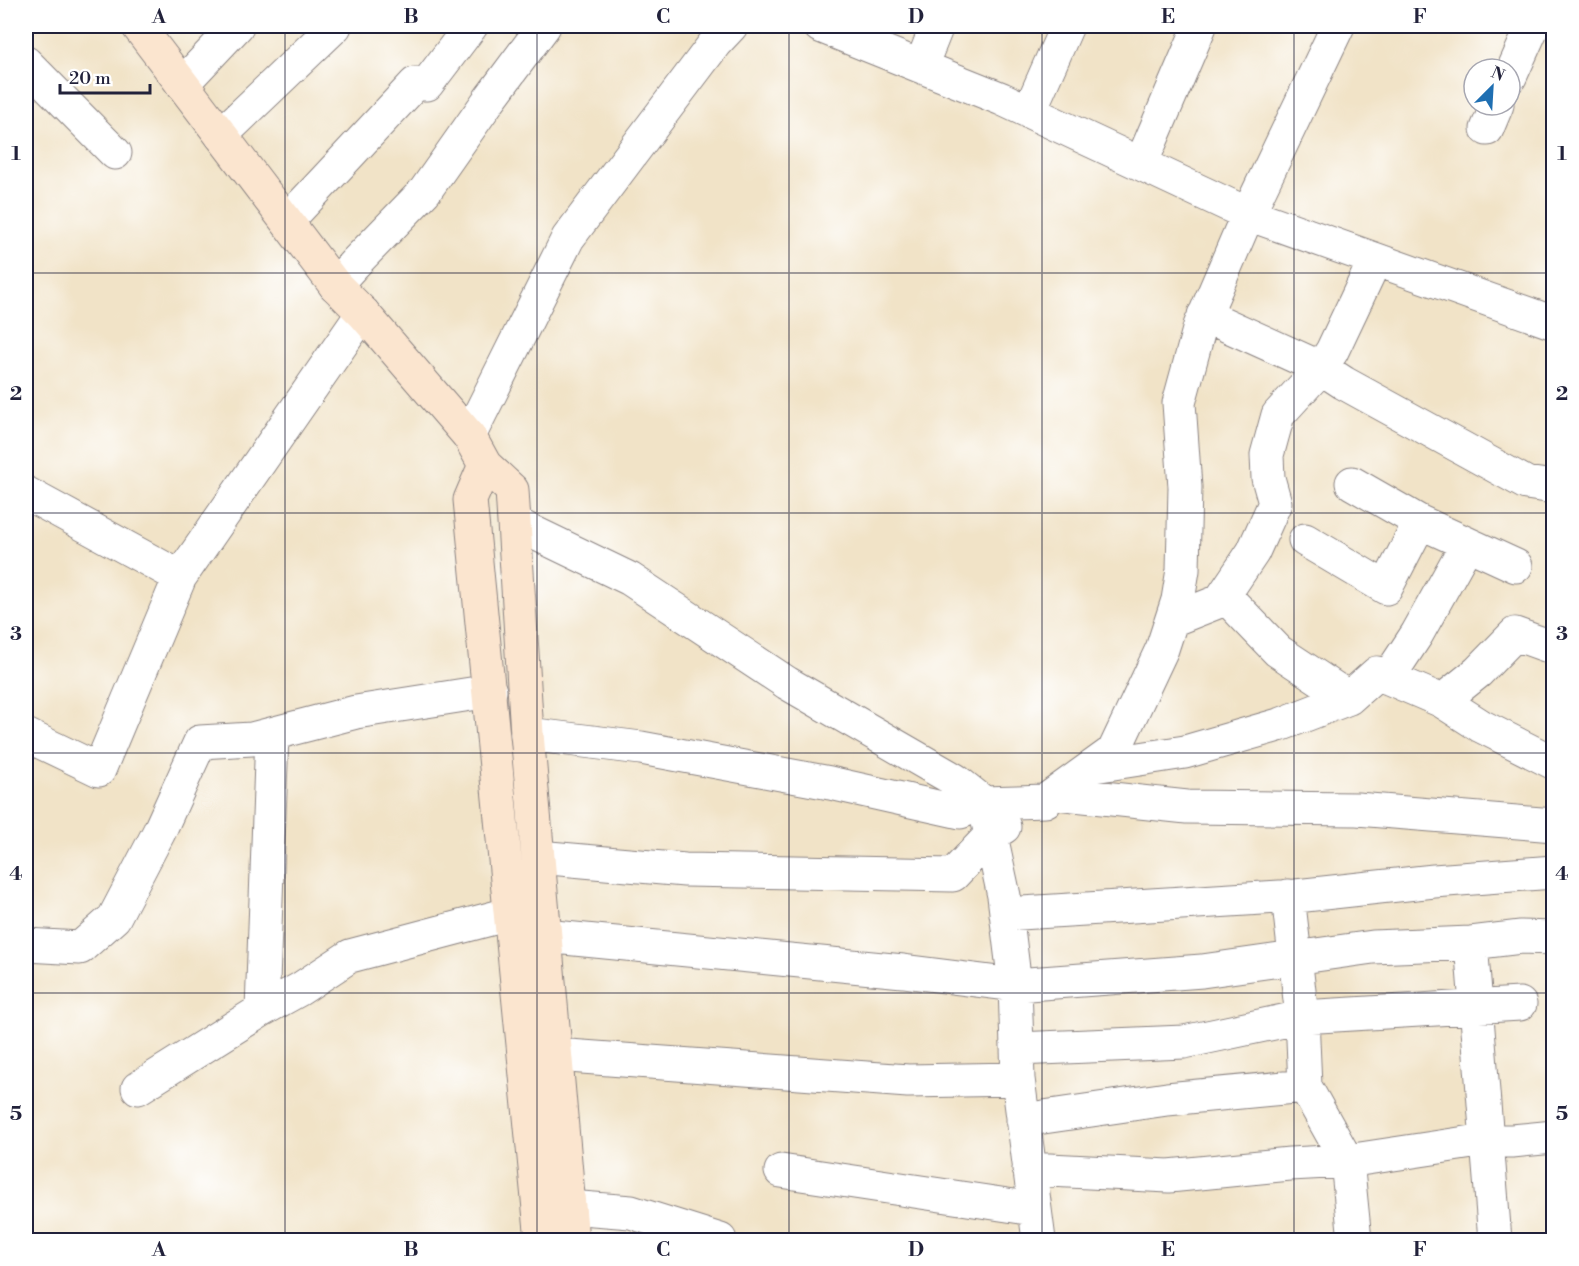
<svg xmlns="http://www.w3.org/2000/svg" width="1579" height="1266" font-family="'Libre Bodoni',serif">
<style>
.lines{fill:none;stroke-linecap:round;stroke-linejoin:round}
.minor-casing{stroke:#8a8281;stroke-width:35}
.secondary-casing{stroke:#8a8281;stroke-width:35}
.minor{stroke:#fff;stroke-width:33}
.secondary{stroke:#fbe5cf;stroke-width:33}
.grid{fill:none;stroke:#22223b;stroke-width:1.5;stroke-opacity:0.55}
.neatline{fill:none;stroke:#22223b;stroke-width:2}
.grid-label{font-size:20px;text-anchor:middle;font-weight:bold;fill:#22223b}
</style>
<rect width="100%" height="100%" fill="#fff"/>
<filter id="ink" filterUnits="userSpaceOnUse"><feTurbulence type="fractalNoise" baseFrequency=".0167" numOctaves="2"/><feDisplacementMap in="SourceGraphic" scale="12" xChannelSelector="R" yChannelSelector="G"/><feConvolveMatrix kernelMatrix="1 2 1 2 8 2 1 2 1" color-interpolation-filters="sRGB"/></filter>
<filter id="wash" filterUnits="userSpaceOnUse"><feTurbulence type="fractalNoise" baseFrequency=".008" numOctaves="4" result="noise"/><feDisplacementMap in="SourceGraphic" scale="24" xChannelSelector="R" yChannelSelector="G"/><feGaussianBlur stdDeviation="1.35" result="paint"/><feColorMatrix in="noise" values="0 0 0 0 0 0 0 0 0 0 0 0 0 0 0 0 0 1.4 0 .05"/><feComposite in="paint" operator="in"/></filter>
<g filter="url(#wash)">
<rect width="100%" height="100%" fill="#f1e3c7"/>
</g>
<g filter="url(#ink)">
<g class="lines">
<g class="minor-casing">
<path id="minor" d="M820,26L1002,99L1248,214L1554,323
M26,63L115,153
M921,66L937,26
M1510,77L1533,26
M182,84L237,26
M1029,112L1067,26
M1487,129L1497,105
M221,135L335,26
M1141,164L1200,26
M287,221L415,84H427L471,26
M1375,260L1332,351L1321,368L1344,383L1526,483L1554,487
M335,285L354,264L425,191L489,100L544,26
M469,436L568,238L715,43L731,26
M1352,483L1420,522L1516,566
M26,493L180,577
M516,524L630,579L787,683L955,780L984,803L1004,896L1015,985L1018,1079L1039,1240
M1305,540L1386,588L1420,522
M1224,595L1278,651L1349,698
M1172,620L1220,601L1253,552L1275,503L1268,478L1267,455L1278,415L1321,368L1204,315
M1388,678L1417,634L1467,544
M1442,701L1481,726L1554,763
M527,734L641,748L830,783L960,812L984,803L1045,801L1114,751L1162,649L1178,600L1183,570L1185,487L1179,403L1200,326L1248,214L1338,26
M26,735L99,770L180,577L363,313
M1094,766L1185,752L1282,724L1349,698L1377,673L1442,701L1478,672L1515,634L1554,648
M1056,793L1187,807L1357,809L1554,825
M538,857L685,870L953,875L991,835L1004,827
M1288,896L1302,1017L1305,1086L1347,1161L1355,1240
M1006,914L1296,896L1434,881L1554,872
M544,936L903,971L1015,985L1202,971L1373,947L1471,943L1521,937L1554,938
M1471,943L1495,1240
M26,945L80,948L114,918L159,832L200,742L252,739L356,712L490,691
M262,1010L272,734
M1017,1049L1184,1042L1302,1017L1520,1004
M555,1055L908,1081L1018,1079
M138,1088L262,1010L300,989L350,956L509,914L539,910
M1023,1120L1167,1099L1305,1086
M1029,1169L1169,1176L1290,1164L1347,1161L1486,1140L1512,1141L1554,1137
M781,1171L1034,1209
M569,1207L631,1212L720,1240"/>
</g>
<g class="secondary-casing">
<path id="secondary" d="M138,26L335,285L363,313L469,436L485,465L512,490L527,734L572,1240
M485,465L470,500L542,1240"/>
</g>
<use href="#minor" class="minor"/>
<use href="#secondary" class="secondary"/>
</g>
</g>
<path class="grid" d="M285,26V1240M537,26V1240M789,26V1240M1042,26V1240M1294,26V1240M26,273H1554M26,513H1554M26,753H1554M26,993H1554"/>
<rect width="1579" height="1266" fill="none" stroke="#fff" stroke-width="66"/>
<g transform="translate(1492 87) rotate(24)"><circle r="28" fill="#ffffff" stroke="#a7a7b1" stroke-width="1.5"/>
<path d="M0-4.5L10 22L0 15L-10 22Z" fill="#1f6fb2"/>
<text y="-9" font-size="16" font-weight="bold" text-anchor="middle" fill="#22223b">N</text>
</g>
<path d="M60 84v9h90v-9" fill="none" stroke="#22223b" stroke-width="3"/>
<text x="69" y="84" font-size="18" fill="#22223b" stroke="#ffffff" stroke-width="4.5" paint-order="stroke">20 m</text>
<rect x="33" y="33" width="1513" height="1200" class="neatline"/>
<g class="grid-label">
<text x="159" y="23">A</text>
<text x="411" y="23">B</text>
<text x="663" y="23">C</text>
<text x="916" y="23">D</text>
<text x="1168" y="23">E</text>
<text x="1420" y="23">F</text>
<text x="16" y="160">1</text>
<text x="1562" y="160">1</text>
<text x="16" y="400">2</text>
<text x="1562" y="400">2</text>
<text x="16" y="640">3</text>
<text x="1562" y="640">3</text>
<text x="16" y="880">4</text>
<text x="1562" y="880">4</text>
<text x="16" y="1120">5</text>
<text x="1562" y="1120">5</text>
<text x="159" y="1256">A</text>
<text x="411" y="1256">B</text>
<text x="663" y="1256">C</text>
<text x="916" y="1256">D</text>
<text x="1168" y="1256">E</text>
<text x="1420" y="1256">F</text>
</g>
</svg>
